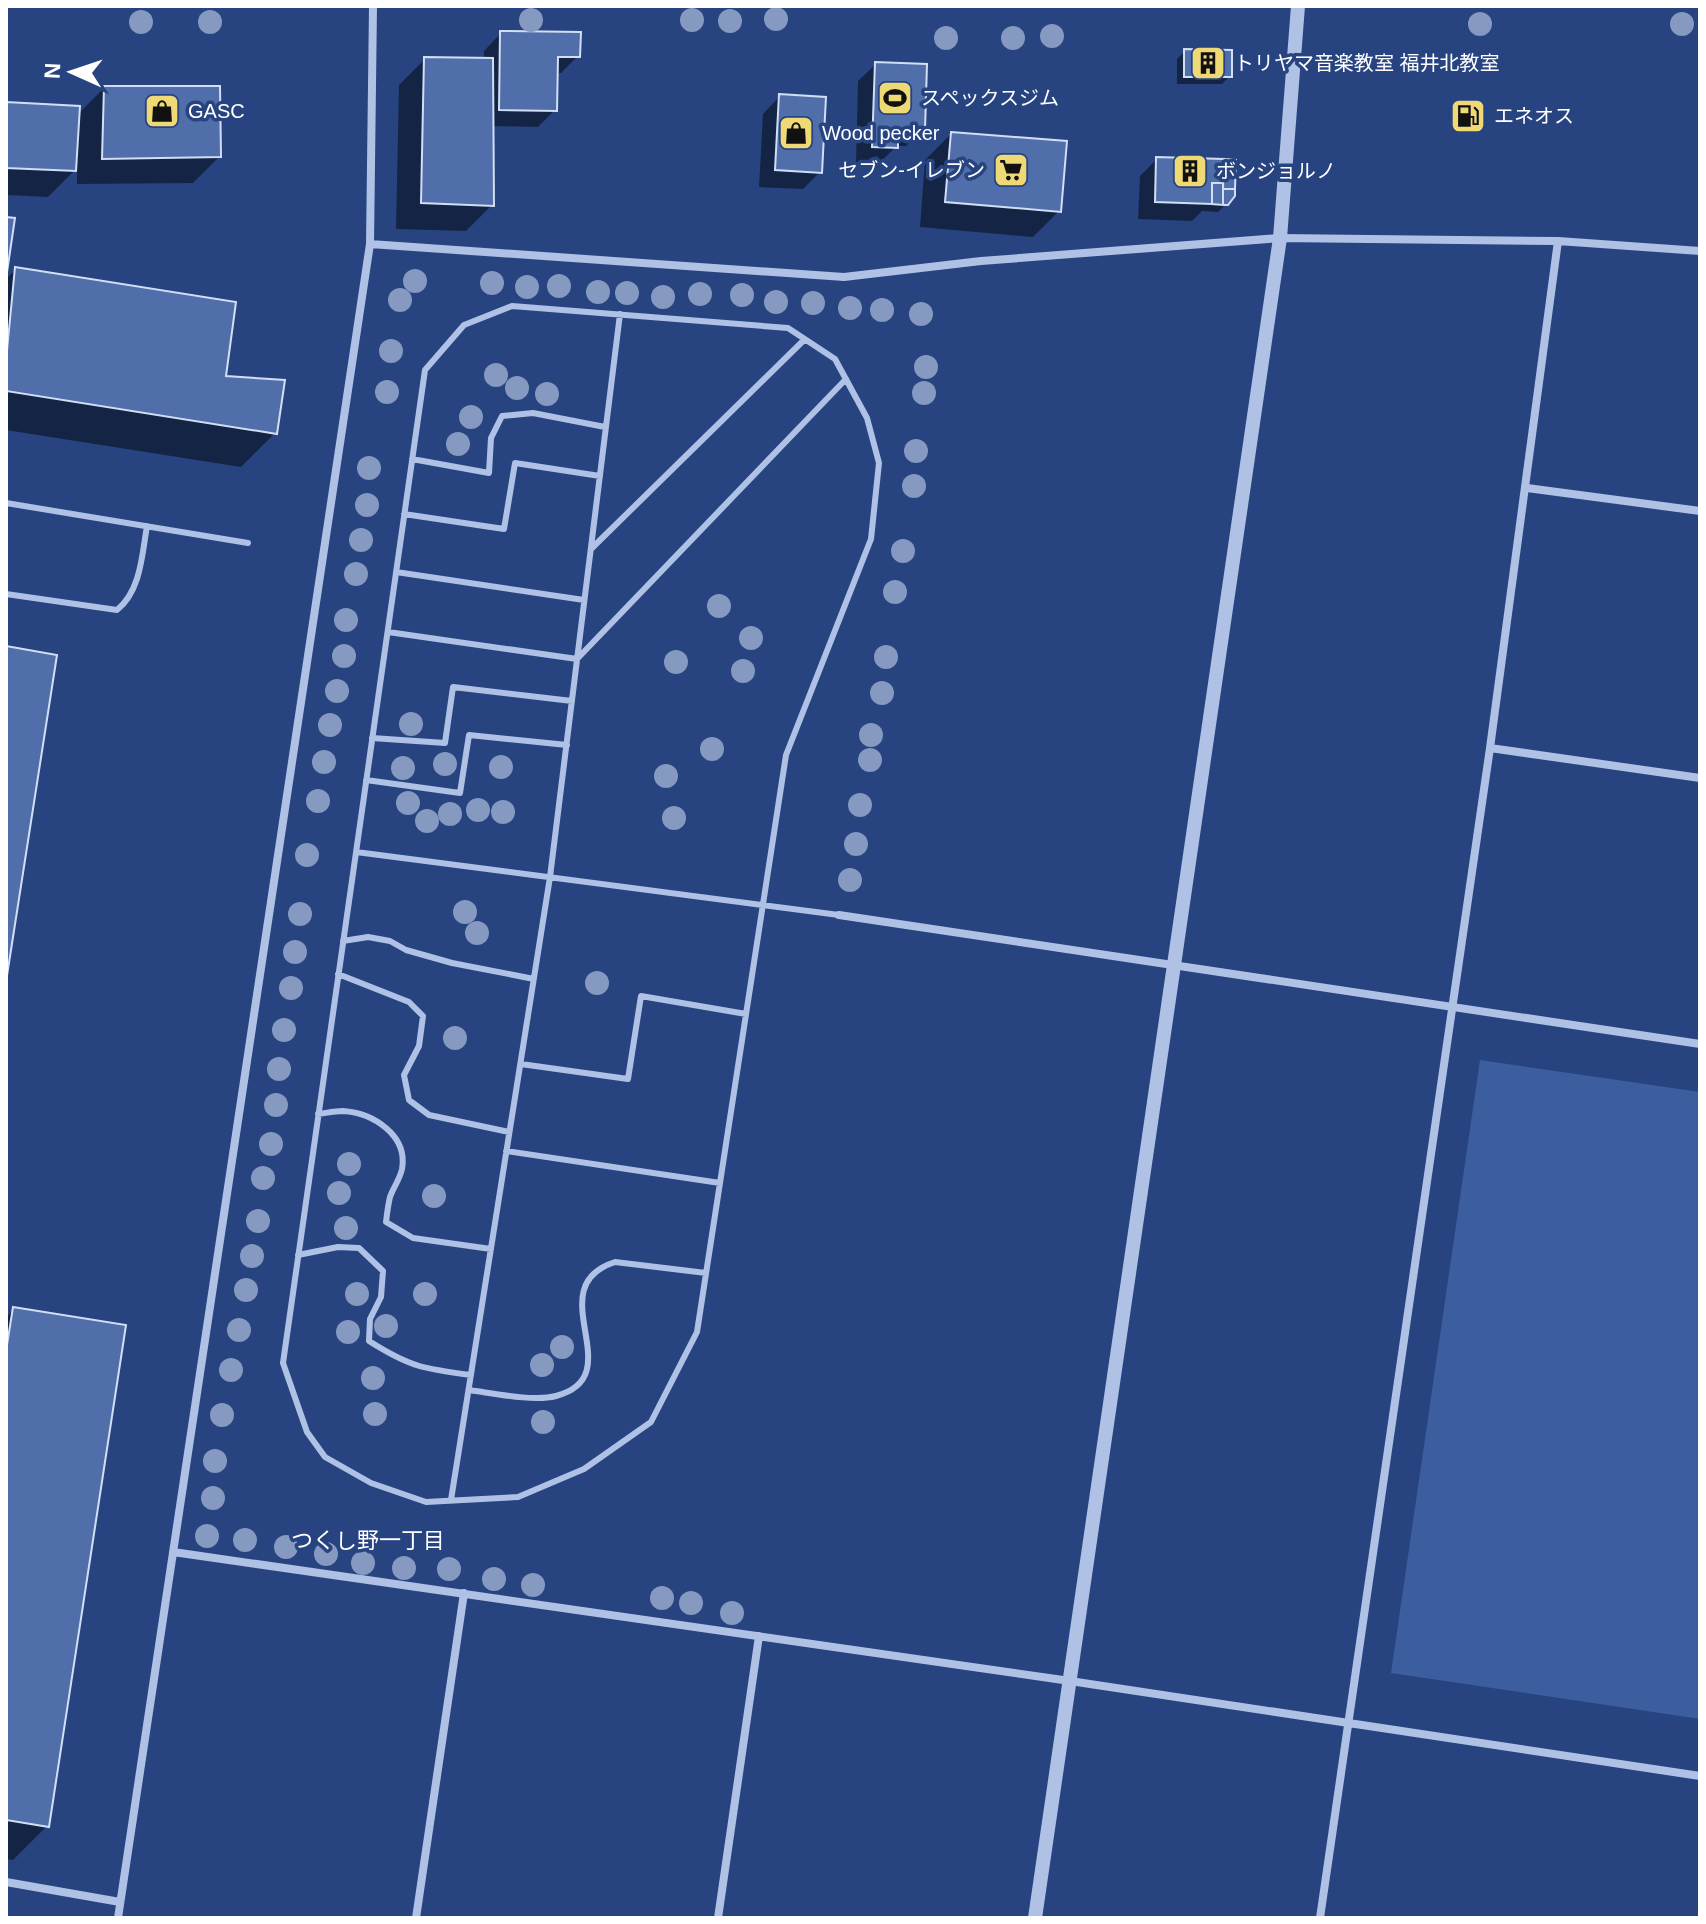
<svg xmlns="http://www.w3.org/2000/svg" width="1706" height="1924" font-family="Arial,'Noto Sans JP',sans-serif">
<style>
.green{fill:#3c5d9e}
.shadow{fill:#0007}
.building{fill:#506ea9;stroke:#d2def5;stroke-width:2}
.lines{fill:none;stroke-linecap:round;stroke-linejoin:round}
.service{stroke:#afc2e6;stroke-width:6}
.minor{stroke:#afc2e6;stroke-width:8}
.tertiary{stroke:#afc2e6;stroke-width:14}
.tree{fill:#8599c1}
.labels{text-anchor:middle;dominant-baseline:central;stroke-width:7;stroke-linejoin:round;paint-order:stroke}
.poi-label{font-size:20px;fill:#fff;stroke:#274481;text-anchor:start}
.neighbourhood-label{font-size:22px;fill:#fff;stroke:#274481}
</style>
<rect width="100%" height="100%" fill="#274481"/>
<path class="green" d="M1480,1060L1700,1092V1719L1391,1673Z"/>
<path class="shadow" d="M501,33L578,56L561,73H556L555,110L538,127L492,126V205L466,231L396,229L399,85L425,59L484,60V51Z
M1185,51L1230,76L1222,84H1177V59Z
M876,64L923,129L906,146H897L878,164H856L858,81Z
M104,88L219,157L193,183L77,184V168L48,197L6,195V104L77,115Z
M780,96L820,172L803,189L759,187L763,114Z
M951,134L1059,211L1033,237L920,227L925,160Z
M1157,159L1234,162L1227,203L1218,212L1202,211L1192,221L1138,219L1140,176Z
M16,269L224,378L275,433L241,467L6,430V279Z
M14,1310L47,1826L13,1860L6,1859V1317Z"/>
<path class="building" d="M500,31L581,32L580,57H558L557,111L499,110Z
M1184,49L1232,50V77H1184Z
M424,57L493,58L494,206L421,203Z
M875,62L927,64L925,130L898,129V148L872,147Z
M104,86H220L221,157L102,159Z
M779,94L826,97L822,173L775,170Z
M6,102L80,106L76,171L6,168Z
M951,132L1067,141L1061,212L945,202Z
M1156,157L1224,159L1223,183H1212V204L1155,202Z
M1224,159L1236,160L1235,189H1223Z
M1212,183H1223V205L1212,204Z
M1223,189H1235V196L1228,205H1223Z
M6,217L15,218L6,279Z
M15,267L236,302L226,376L285,380L277,434L6,391V361Z
M6,646L57,655L6,982Z
M13,1307L126,1325L49,1827L6,1820V1351Z"/>
<g class="lines">
<path class="service" d="M512,306L788,328L835,359L867,418L879,463L871,539L786,755L697,1332L651,1422L584,1469L518,1497L426,1502L371,1483L325,1457L307,1432L283,1363L425,370L464,325Z
M412,459L489,473L491,438L502,416L533,413L605,427
M6,503L248,543
M404,514L504,529L515,463L600,476
M591,549L804,340
M396,572L584,600
M6,594L117,610C141,591 142,554 147,526
M388,632L577,659L846,379
M372,738L445,743L453,687L572,701
M366,780L460,793L469,735L567,745
M356,852L839,915
M343,941L368,937L390,941L406,950L452,963L534,979
M338,974L409,1002L423,1016L419,1046L404,1075L409,1100L429,1115L509,1132
M521,1064L628,1079L641,996L746,1014
M318,1114C326,1113 335,1111 343,1111C373,1113 408,1135 402,1169C400,1179 393,1188 390,1197C388,1205 387,1214 386,1222L413,1238L491,1249
M506,1151L720,1183
M298,1255L338,1247L359,1248L383,1271L381,1297L370,1319L369,1341C410,1367 424,1369 471,1375
M469,1390C492,1393 533,1402 556,1396C633,1376 537,1287 615,1262L706,1273
M451,1500L550,877L620,314"/>
<path class="minor" d="M370,244L844,277L981,261L1280,238L1558,241
M1527,488L1700,511
M1490,748L1700,778
M839,915L1700,1044
M173,1552L1070,1681L1700,1776
M6,1882L120,1902
M118,1918L370,244L373,6
M416,1918L464,1593
M718,1918L759,1636
M1320,1918L1490,748L1558,241L1700,251"/>
<path class="tertiary" d="M1035,1918L1280,238L1298,6"/>
</g>
<g class="tree">
<circle cx="776" cy="19" r="12"/>
<circle cx="531" cy="20" r="12"/>
<circle cx="692" cy="20" r="12"/>
<circle cx="730" cy="21" r="12"/>
<circle cx="141" cy="22" r="12"/>
<circle cx="210" cy="22" r="12"/>
<circle cx="1480" cy="24" r="12"/>
<circle cx="1682" cy="24" r="12"/>
<circle cx="1052" cy="36" r="12"/>
<circle cx="946" cy="38" r="12"/>
<circle cx="1013" cy="38" r="12"/>
<circle cx="415" cy="281" r="12"/>
<circle cx="492" cy="283" r="12"/>
<circle cx="559" cy="286" r="12"/>
<circle cx="527" cy="287" r="12"/>
<circle cx="598" cy="292" r="12"/>
<circle cx="627" cy="293" r="12"/>
<circle cx="700" cy="294" r="12"/>
<circle cx="742" cy="295" r="12"/>
<circle cx="663" cy="297" r="12"/>
<circle cx="400" cy="300" r="12"/>
<circle cx="776" cy="302" r="12"/>
<circle cx="813" cy="303" r="12"/>
<circle cx="850" cy="308" r="12"/>
<circle cx="882" cy="310" r="12"/>
<circle cx="921" cy="314" r="12"/>
<circle cx="391" cy="351" r="12"/>
<circle cx="926" cy="367" r="12"/>
<circle cx="496" cy="375" r="12"/>
<circle cx="517" cy="388" r="12"/>
<circle cx="387" cy="392" r="12"/>
<circle cx="924" cy="393" r="12"/>
<circle cx="547" cy="394" r="12"/>
<circle cx="471" cy="417" r="12"/>
<circle cx="458" cy="444" r="12"/>
<circle cx="916" cy="451" r="12"/>
<circle cx="369" cy="468" r="12"/>
<circle cx="914" cy="486" r="12"/>
<circle cx="367" cy="505" r="12"/>
<circle cx="361" cy="540" r="12"/>
<circle cx="903" cy="551" r="12"/>
<circle cx="356" cy="574" r="12"/>
<circle cx="895" cy="592" r="12"/>
<circle cx="719" cy="606" r="12"/>
<circle cx="346" cy="620" r="12"/>
<circle cx="751" cy="638" r="12"/>
<circle cx="344" cy="656" r="12"/>
<circle cx="886" cy="657" r="12"/>
<circle cx="676" cy="662" r="12"/>
<circle cx="743" cy="671" r="12"/>
<circle cx="337" cy="691" r="12"/>
<circle cx="882" cy="693" r="12"/>
<circle cx="411" cy="724" r="12"/>
<circle cx="330" cy="725" r="12"/>
<circle cx="871" cy="735" r="12"/>
<circle cx="712" cy="749" r="12"/>
<circle cx="870" cy="760" r="12"/>
<circle cx="324" cy="762" r="12"/>
<circle cx="445" cy="764" r="12"/>
<circle cx="501" cy="767" r="12"/>
<circle cx="403" cy="768" r="12"/>
<circle cx="666" cy="776" r="12"/>
<circle cx="318" cy="801" r="12"/>
<circle cx="408" cy="803" r="12"/>
<circle cx="860" cy="805" r="12"/>
<circle cx="478" cy="810" r="12"/>
<circle cx="503" cy="812" r="12"/>
<circle cx="450" cy="814" r="12"/>
<circle cx="674" cy="818" r="12"/>
<circle cx="427" cy="821" r="12"/>
<circle cx="856" cy="844" r="12"/>
<circle cx="307" cy="855" r="12"/>
<circle cx="850" cy="880" r="12"/>
<circle cx="465" cy="912" r="12"/>
<circle cx="300" cy="914" r="12"/>
<circle cx="477" cy="933" r="12"/>
<circle cx="295" cy="952" r="12"/>
<circle cx="597" cy="983" r="12"/>
<circle cx="291" cy="988" r="12"/>
<circle cx="284" cy="1030" r="12"/>
<circle cx="455" cy="1038" r="12"/>
<circle cx="279" cy="1069" r="12"/>
<circle cx="276" cy="1105" r="12"/>
<circle cx="271" cy="1144" r="12"/>
<circle cx="349" cy="1164" r="12"/>
<circle cx="263" cy="1178" r="12"/>
<circle cx="339" cy="1193" r="12"/>
<circle cx="434" cy="1196" r="12"/>
<circle cx="258" cy="1221" r="12"/>
<circle cx="346" cy="1228" r="12"/>
<circle cx="252" cy="1256" r="12"/>
<circle cx="246" cy="1290" r="12"/>
<circle cx="357" cy="1294" r="12"/>
<circle cx="425" cy="1294" r="12"/>
<circle cx="386" cy="1326" r="12"/>
<circle cx="239" cy="1330" r="12"/>
<circle cx="348" cy="1332" r="12"/>
<circle cx="562" cy="1347" r="12"/>
<circle cx="542" cy="1365" r="12"/>
<circle cx="231" cy="1370" r="12"/>
<circle cx="373" cy="1378" r="12"/>
<circle cx="375" cy="1414" r="12"/>
<circle cx="222" cy="1415" r="12"/>
<circle cx="543" cy="1422" r="12"/>
<circle cx="215" cy="1461" r="12"/>
<circle cx="213" cy="1498" r="12"/>
<circle cx="207" cy="1536" r="12"/>
<circle cx="245" cy="1540" r="12"/>
<circle cx="286" cy="1547" r="12"/>
<circle cx="326" cy="1554" r="12"/>
<circle cx="363" cy="1563" r="12"/>
<circle cx="404" cy="1568" r="12"/>
<circle cx="449" cy="1569" r="12"/>
<circle cx="494" cy="1579" r="12"/>
<circle cx="533" cy="1585" r="12"/>
<circle cx="662" cy="1598" r="12"/>
<circle cx="691" cy="1603" r="12"/>
<circle cx="732" cy="1613" r="12"/>
</g>
<defs>
<g id="building-square" transform="scale(1.8)"><rect x="-9" y="-9" width="18" height="18" rx="4" fill="#eed975" stroke="#274481"/><path d="M-4-6H4V6H1V3H-1V6H-4ZM-2.5-4.3h1.7v1.8h-1.7ZM.8-4.3h1.7v1.8H.8ZM-2.5-1h1.7V.8h-1.7ZM.8-1h1.7V.8H.8Z" fill="#111"/></g>
<g id="stadium-square" transform="scale(1.8)"><rect x="-9" y="-9" width="18" height="18" rx="4" fill="#eed975" stroke="#274481"/><path d="M0-5a6.5 5 0 1 0 0 10a6.5 5 0 1 0 0-10ZM-3.5-1.8h7v3.6h-7Z" fill="#111"/></g>
<g id="shop-square" transform="scale(1.8)"><rect x="-9" y="-9" width="18" height="18" rx="4" fill="#eed975" stroke="#274481"/><path d="M-5-2.5h2.3a2.7 3.5 0 0 1 5.4 0H5L5.5 6h-11ZM-1.5-2.5h3a1.5 2.3 0 0 0-3 0Z" fill="#111"/></g>
<g id="fuel-square" transform="scale(1.8)"><rect x="-9" y="-9" width="18" height="18" rx="4" fill="#eed975" stroke="#274481"/><path d="M-5.5-6h7V0h2V4h1.3V-2.5L3-4.5l.8-.8L6-3V5H2.5V1h-1V6h-7ZM-4.2-4.7v3.2H.2V-4.7Z" fill="#111"/></g>
<g id="supermarket-square" transform="scale(1.8)"><rect x="-9" y="-9" width="18" height="18" rx="4" fill="#eed975" stroke="#274481"/><path d="M-6-5.5h2.5l.6 2H6L4.5 2H-2.5L-4.4-4H-6ZM-1.5 3.2a1.3 1.3 0 1 0 .1 0ZM3 3.2a1.3 1.3 0 1 0 .1 0Z" fill="#111"/></g>
</defs>
<g fill-rule="evenodd">
<use href="#building-square" x="1208" y="63"/>
<use href="#stadium-square" x="895" y="98"/>
<use href="#shop-square" x="162" y="111"/>
<use href="#fuel-square" x="1468" y="116"/>
<use href="#shop-square" x="796" y="133"/>
<use href="#supermarket-square" x="1011" y="170"/>
<use href="#building-square" x="1190" y="171"/>
</g>
<g class="labels">
<g class="poi-label">
<text x="1234" y="63">トリヤマ音楽教室 福井北教室</text>
<text x="921" y="98">スペックスジム</text>
<text x="188" y="111">GASC</text>
<text x="1494" y="116">エネオス</text>
<text x="822" y="133">Wood pecker</text>
<text x="985" y="170" text-anchor="end">セブン-イレブン</text>
<text x="1216" y="171">ボンジョルノ</text>
</g>
<g class="neighbourhood-label">
<text x="368" y="1540">つくし野一丁目</text>
</g>
</g>
<rect width="1706" height="1924" fill="none" stroke="#ffffff" stroke-width="16"/>
<g transform="translate(72 72) rotate(273)" stroke="#274481" stroke-width="6" paint-order="stroke">
<path d="M0-6L14 30L0 20L-14 30Z" fill="#ffffff"/>
<text y="-12" font-size="22" font-weight="bold" text-anchor="middle" fill="#ffffff">N</text>
</g>
</svg>
